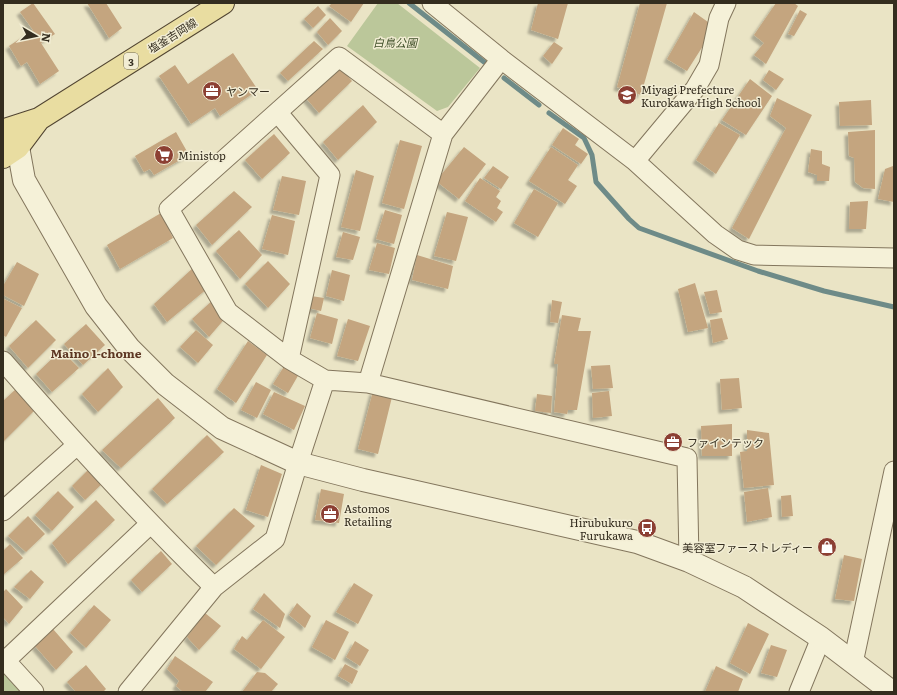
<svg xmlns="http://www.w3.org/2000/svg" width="897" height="695" font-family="Literata,'Noto Sans JP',serif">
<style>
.green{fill:#bbc79a}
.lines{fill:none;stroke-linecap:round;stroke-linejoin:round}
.stream{stroke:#6e8b88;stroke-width:5}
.building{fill:#c4a57f;filter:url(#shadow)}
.minor-casing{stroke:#83765d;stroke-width:21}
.tertiary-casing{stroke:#83765d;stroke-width:24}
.primary-casing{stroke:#514431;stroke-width:24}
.minor{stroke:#f5f1d8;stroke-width:19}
.tertiary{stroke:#f5f1d8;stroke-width:22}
.primary{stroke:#e9dda1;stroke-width:22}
.labels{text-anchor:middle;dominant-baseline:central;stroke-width:3;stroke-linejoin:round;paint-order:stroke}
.shield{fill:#f2edd4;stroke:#6d6755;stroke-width:1}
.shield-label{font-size:10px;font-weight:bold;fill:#342d1f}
.street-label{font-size:11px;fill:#342d1f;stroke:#f2edd4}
.park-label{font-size:11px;font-style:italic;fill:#3f4f28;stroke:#f2edd4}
.poi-label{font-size:11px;fill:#342d1f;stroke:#f2edd4;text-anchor:start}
.neighbourhood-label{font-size:12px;font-weight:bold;fill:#5d3723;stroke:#f2edd4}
</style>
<defs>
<filter id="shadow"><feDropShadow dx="-3.5" dy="3.5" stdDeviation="1" flood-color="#0004"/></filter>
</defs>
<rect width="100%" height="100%" fill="#eae4c5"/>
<path class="green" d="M378,3H397L480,68L448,107L437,111L347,46Z
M3,667L26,692H3Z"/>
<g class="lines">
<path class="stream" d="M409,3L484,62
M504,78L539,105
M549,113L584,138L592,155L596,182L629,219L639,228L758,271L824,291L894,307"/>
</g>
<path class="building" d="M33,3L55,34L41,43L59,71L40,84L27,62L21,66L9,46L33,30L20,12Z
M87,3H106L122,28L109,38Z
M332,3H364L351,22L329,6Z
M538,3H568L558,39L531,30Z
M640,3H667L641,95L617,87Z
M776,3H794L798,6L766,64L754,55L764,43L754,35Z
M318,6L326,15L313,28L304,19Z
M800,10L807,14L794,36L788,34Z
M694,12L715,27L687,71L667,59Z
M330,18L342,31L328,45L317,32Z
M314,41L323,49L288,81L280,73Z
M554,42L563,48L552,64L543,56Z
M233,53L258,90L220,116L215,108L191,124L159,76L175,65L188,84Z
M337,64L352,81L319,113L304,96Z
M769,70L784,79L776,90L763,80Z
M750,79L772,96L746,135L722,120Z
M777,98L812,115L749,239L732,228L786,128L770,116Z
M871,100L872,125L840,126L839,102Z
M363,105L377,122L338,160L323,142Z
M719,123L740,135L716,174L696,160Z
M563,128L579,139L575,145L588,154L581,164L552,145Z
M875,130V189L863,188L855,182L854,158L849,156L848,132Z
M176,132L189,155L154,175L150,169L144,172L135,156Z
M274,134L290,153L262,179L245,160Z
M400,140L422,146L404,209L382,203Z
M464,147L486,164L459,199L436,181Z
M551,147L578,165L568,180L577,186L565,204L529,181Z
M811,149L822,151V164L830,167L829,181H817V175L808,172Z
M493,166L509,177L501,189L484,178Z
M893,166L894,167V202L878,199L885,169Z
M356,170L374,176L360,231L341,227Z
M282,176L306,181L299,215L273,210Z
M480,178L500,191L496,197L501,201L497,208L503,212L496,222L465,201Z
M534,189L558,203L538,237L514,223Z
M234,191L252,207L212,245L196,225Z
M868,201L866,229H849L850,202Z
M385,210L402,215L394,244L376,239Z
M447,212L468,217L456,261L434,256Z
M161,213L173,238L120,269L107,245Z
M272,215L295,221L288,255L262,249Z
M239,230L262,255L240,279L216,251Z
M343,232L360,237L353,260L336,257Z
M377,243L395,248L389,274L369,270Z
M417,255L453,266L448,289L412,280Z
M268,261L290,284L268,308L245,284Z
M17,262L39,274L24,306L3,295V286Z
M194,267L208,288L167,322L154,304Z
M332,270L350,275L344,301L326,296Z
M695,283L708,328L688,332L678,289Z
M717,290L722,312L710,314L704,292Z
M311,296L324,298L321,311L308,308Z
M4,299L22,308L6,337L3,335Z
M214,299L227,316L209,337L192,319Z
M552,300L562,302L558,323L550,322Z
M317,313L338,319L332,344L310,338Z
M562,315L581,318L578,331H591L577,410H568L567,414L554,412L558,364H554Z
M722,318L728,339L713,343L710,320Z
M348,319L370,326L358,361L337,356Z
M36,320L56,340L28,368L9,346Z
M86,324L105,345L83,365L64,344Z
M196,330L213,345L198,363L180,347Z
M248,341L267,355L236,403L217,389Z
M61,350L79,368L52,392L36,374Z
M285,365L299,374L288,393L273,384Z
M610,365L613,388L593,389L591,366Z
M108,368L123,387L98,412L82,394Z
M739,378L742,408L722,410L720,379Z
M256,382L271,390L257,418L241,410Z
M17,388L36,409L4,441L3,401Z
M373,391L392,397L378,454L358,449Z
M609,391L612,416L593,418L592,393Z
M274,392L305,406L294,430L263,414Z
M537,394L552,396L551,413L535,411Z
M158,398L175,418L121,468L102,450Z
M732,424V456H702L701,426Z
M747,430L769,433L774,485L744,488L740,452L747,451Z
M207,435L224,452L167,504L152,489Z
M261,465L282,474L268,517L246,510Z
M90,468L104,482L85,500L72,486Z
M768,488L772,517L747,522L744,492Z
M321,489L344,494L339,523L315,520Z
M58,491L74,507L52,531L35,515Z
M791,495L793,516L782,517L781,496Z
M96,500L115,520L68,564L52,543Z
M234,508L255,526L216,565L196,546Z
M28,516L45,534L26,552L8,536Z
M10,544L23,558L3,575V551Z
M161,551L172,564L142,592L131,580Z
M844,555L862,559L854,601L835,599Z
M31,570L44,582L30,599L14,587Z
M354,583L373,595L358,624L336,612Z
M6,589L23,607L9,624L3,617V592Z
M264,593L285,614L280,628L253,609Z
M297,603L311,616L305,628L289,615Z
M94,605L111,620L86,648L70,633Z
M205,613L221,626L199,650L187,637Z
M263,620L285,637L261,669L234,649L242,636L247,640Z
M326,620L349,632L335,660L312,647Z
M748,623L769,634L750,674L730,663Z
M53,629L73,652L56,670L35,646Z
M355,641L369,650L360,666L346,657Z
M771,645L787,650L777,677L761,673Z
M175,656L213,682L205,692H183L176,686L179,681L167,669Z
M345,664L358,671L352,684L338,676Z
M86,665L106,689L103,692H76L67,682Z
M716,666L743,679L738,692H705Z
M257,672L265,673L278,684L271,692H242Z"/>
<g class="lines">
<g class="minor-casing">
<path id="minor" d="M432,3L501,59L635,161L715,234L738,250L754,255L894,258
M278,113L330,175L289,359
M443,134L339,57L169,209L228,312L289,359L325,380L368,383L687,458L689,561
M635,161L695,89L709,65L719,18L726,3
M3,361C71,439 139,514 214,587
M368,383L443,134L501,59
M3,511L77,445
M3,658L34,692
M5,661L150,524
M853,663L894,471
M128,692L214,587L275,539L298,463L325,380
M799,692L821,638"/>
</g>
<g class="tertiary-casing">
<path id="tertiary" d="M18,147L24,180L96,306L129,348L165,384L222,428L298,463L363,480L637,542L689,561L744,587L821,638L892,692"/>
</g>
<g class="primary-casing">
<path id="primary" d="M3,132L8,129L39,119L223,3
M3,157L18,147L39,119"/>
</g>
<use href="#minor" class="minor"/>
<use href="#tertiary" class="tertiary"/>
<use href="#primary" class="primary"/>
</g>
<defs>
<g id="office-disc" transform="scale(1)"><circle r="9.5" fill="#8c3f33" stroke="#f2edd4"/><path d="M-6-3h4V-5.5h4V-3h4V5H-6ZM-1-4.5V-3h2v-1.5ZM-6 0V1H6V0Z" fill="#fff"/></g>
<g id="school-disc" transform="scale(1)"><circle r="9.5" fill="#8c3f33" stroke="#f2edd4"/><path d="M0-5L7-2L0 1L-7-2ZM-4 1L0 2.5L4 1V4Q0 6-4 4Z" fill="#fff"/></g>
<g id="supermarket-disc" transform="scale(1)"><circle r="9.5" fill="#8c3f33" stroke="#f2edd4"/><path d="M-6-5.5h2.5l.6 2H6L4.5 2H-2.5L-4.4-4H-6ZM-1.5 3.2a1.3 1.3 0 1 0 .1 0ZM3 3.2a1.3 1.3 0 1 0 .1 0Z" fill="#fff"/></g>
<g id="bus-disc" transform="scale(1)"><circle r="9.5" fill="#8c3f33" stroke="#f2edd4"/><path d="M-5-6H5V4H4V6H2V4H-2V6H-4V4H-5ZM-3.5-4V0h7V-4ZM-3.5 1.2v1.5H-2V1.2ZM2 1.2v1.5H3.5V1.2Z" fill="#fff"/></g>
<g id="shop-disc" transform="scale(1)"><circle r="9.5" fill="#8c3f33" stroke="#f2edd4"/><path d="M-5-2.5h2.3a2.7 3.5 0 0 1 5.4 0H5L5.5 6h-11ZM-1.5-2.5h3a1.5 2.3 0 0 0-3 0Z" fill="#fff"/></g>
</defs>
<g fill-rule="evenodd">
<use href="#office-disc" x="212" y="91"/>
<use href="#school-disc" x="627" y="95"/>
<use href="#supermarket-disc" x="164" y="155"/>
<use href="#office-disc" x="673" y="442"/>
<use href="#office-disc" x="330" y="514"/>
<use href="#bus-disc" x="647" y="528"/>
<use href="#shop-disc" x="827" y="547"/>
</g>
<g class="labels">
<rect class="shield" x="124" y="53" width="14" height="16" rx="3"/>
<g class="shield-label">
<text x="131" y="61">3</text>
</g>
<g class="street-label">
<text transform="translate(172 35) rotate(-32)">塩釜吉岡線</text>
</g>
<g class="park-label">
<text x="395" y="42">白鳥公園</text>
</g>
<g class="poi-label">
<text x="641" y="89">Miyagi Prefecture<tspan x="641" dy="13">Kurokawa High School</tspan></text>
<text x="226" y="91">ヤンマー</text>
<text x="178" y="155">Ministop</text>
<text x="687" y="442">ファインテック</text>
<text x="344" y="508">Astomos<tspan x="344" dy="13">Retailing</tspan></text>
<text x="633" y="522" text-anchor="end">Hirubukuro<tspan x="633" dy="13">Furukawa</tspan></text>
<text x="813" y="547" text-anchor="end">美容室ファーストレディー</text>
</g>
<g class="neighbourhood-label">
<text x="96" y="353">Maino 1-chome</text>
</g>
</g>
<rect width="897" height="695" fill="none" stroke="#342d1f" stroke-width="8"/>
<g transform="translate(36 36) rotate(99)" stroke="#f2edd4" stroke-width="3" paint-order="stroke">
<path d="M0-3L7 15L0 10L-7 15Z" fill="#342d1f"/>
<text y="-6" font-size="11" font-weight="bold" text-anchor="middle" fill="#342d1f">N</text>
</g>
</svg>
